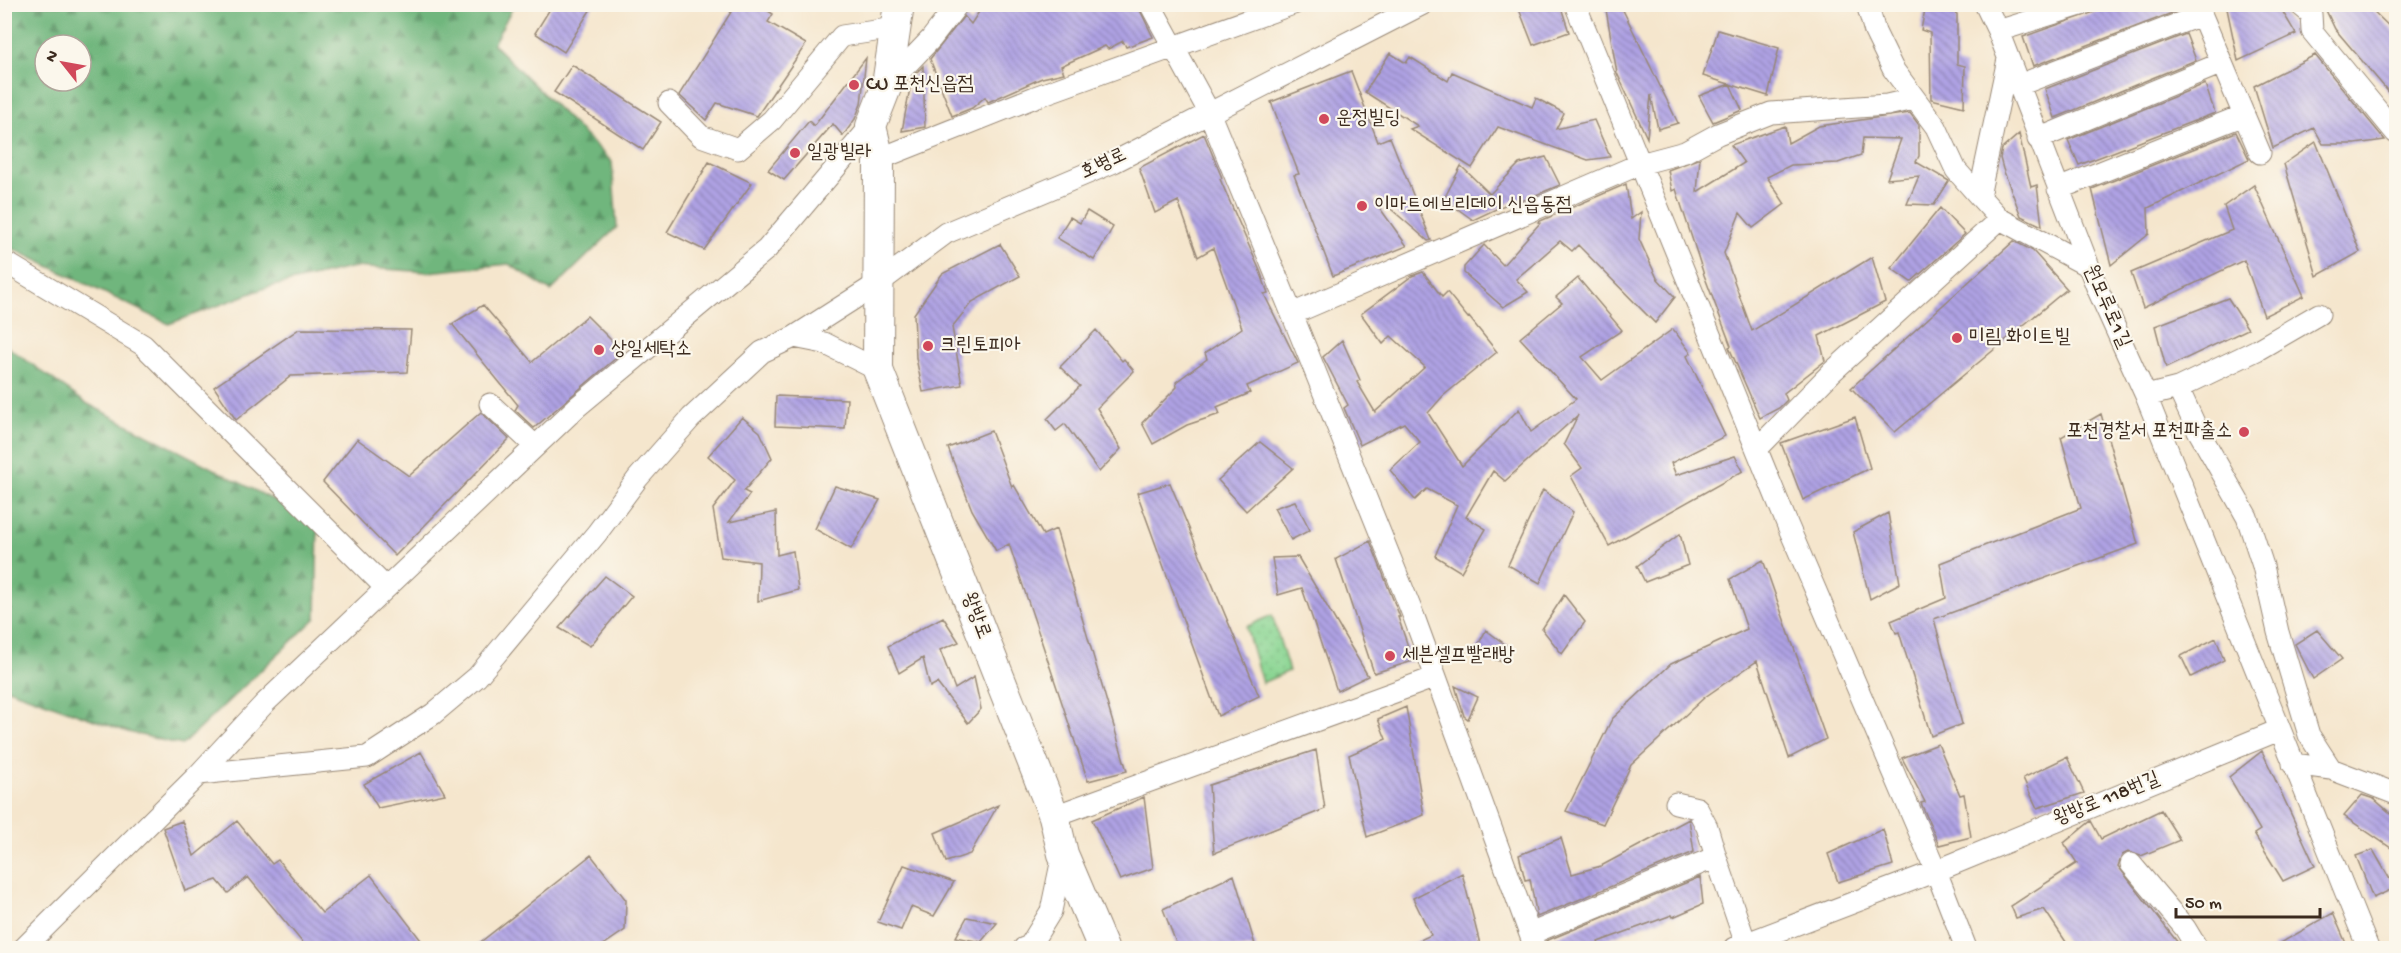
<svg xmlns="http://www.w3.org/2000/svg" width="2401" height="953" font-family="'Gochi Hand','Poor Story',sans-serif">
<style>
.forest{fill:url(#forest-firs);stroke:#55704e;stroke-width:1.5;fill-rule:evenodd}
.park{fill:url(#park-dots);stroke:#628058;stroke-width:1.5}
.building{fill:url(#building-back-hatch)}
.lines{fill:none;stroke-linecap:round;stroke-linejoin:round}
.minor-casing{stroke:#988876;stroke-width:23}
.secondary-casing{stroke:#988876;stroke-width:32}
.minor{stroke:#fff;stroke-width:21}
.secondary{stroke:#fff;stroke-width:30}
.poi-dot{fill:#d1495b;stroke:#fbf7ec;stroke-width:2}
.labels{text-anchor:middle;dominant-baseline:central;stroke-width:4.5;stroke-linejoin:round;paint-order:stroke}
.poi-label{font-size:20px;fill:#3b2a1e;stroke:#fbf7ec;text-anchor:start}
.street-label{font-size:20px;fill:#3b2a1e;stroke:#fbf7ec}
</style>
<defs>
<pattern id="forest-firs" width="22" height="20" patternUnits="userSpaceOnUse" patternTransform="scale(1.5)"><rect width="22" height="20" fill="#6fb67d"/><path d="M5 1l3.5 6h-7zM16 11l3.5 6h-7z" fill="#5c9466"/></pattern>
<pattern id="park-dots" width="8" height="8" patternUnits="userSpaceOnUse" patternTransform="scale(1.5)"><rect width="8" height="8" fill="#8ad593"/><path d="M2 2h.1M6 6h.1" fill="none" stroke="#78b77e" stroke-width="1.8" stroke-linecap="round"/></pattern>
<pattern id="building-back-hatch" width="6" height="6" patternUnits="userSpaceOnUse" patternTransform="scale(1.5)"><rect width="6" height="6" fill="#afa2e4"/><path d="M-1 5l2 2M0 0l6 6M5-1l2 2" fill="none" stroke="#9084b8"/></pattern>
</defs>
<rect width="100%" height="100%" fill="#fbf7ec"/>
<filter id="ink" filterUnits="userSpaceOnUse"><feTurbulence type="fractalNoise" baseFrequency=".0167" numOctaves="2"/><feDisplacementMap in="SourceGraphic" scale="12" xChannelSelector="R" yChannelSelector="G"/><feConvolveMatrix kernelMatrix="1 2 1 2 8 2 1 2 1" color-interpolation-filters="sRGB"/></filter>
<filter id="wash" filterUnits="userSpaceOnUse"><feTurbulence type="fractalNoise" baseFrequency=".008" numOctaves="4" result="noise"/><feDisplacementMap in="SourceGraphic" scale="24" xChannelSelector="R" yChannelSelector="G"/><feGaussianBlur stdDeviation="1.35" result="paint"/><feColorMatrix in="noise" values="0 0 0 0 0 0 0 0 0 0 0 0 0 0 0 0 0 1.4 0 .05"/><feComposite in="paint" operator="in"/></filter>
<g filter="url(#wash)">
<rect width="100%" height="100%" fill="#f5e6cd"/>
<path class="forest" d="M4,5H514L493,44L612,162L617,227L551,291L509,264L428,272L354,267L265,288L169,324L5,245ZM45,45H81V81H45Z
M5,345L86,403L318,523L316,618L182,745L128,732L5,688Z"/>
<path class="park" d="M2007,5H2038L2011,13Z
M1272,615L1289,671L1262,683L1246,627Z"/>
<g id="blocks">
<path class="building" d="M553,4H594L564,52L535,33Z
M736,4H757L773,14L768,22L806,44L757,116L717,103L706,120L679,95Z
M984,4H1137L1153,37L1126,47L1123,41L1108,49L1105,46L1061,66L1064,73L1042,78L988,102L985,97L972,108L952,116L930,59L964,16L971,24Z
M1517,4H1560L1569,32L1533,45Z
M1605,4H1620L1678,123L1658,129L1651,95L1647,138L1617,73Z
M1926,4H1935L1957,14V64L1965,66L1964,107L1931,99L1930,33L1921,30Z
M2117,4H2185V8L2033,66L2023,37Z
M2226,4H2278L2296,34L2238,61Z
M2323,4H2366L2397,34V102L2335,29Z
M1718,30L1779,48L1768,96L1703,76Z
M2186,34L2196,60L2055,118L2045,89Z
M1390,53L1406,63L1410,57L1448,81L1452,72L1532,107L1536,98L1564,113L1556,129L1594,120L1610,157L1588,160L1498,127L1472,168L1410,129L1418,126L1365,92Z
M2315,55L2385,140L2355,144H2323L2314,128L2273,148L2254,86Z
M866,58L861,104L855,119L843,136L833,124L784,180L768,170L809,121L814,126Z
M572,65L661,122L643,150L554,92Z
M923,66L925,127L902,131L912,77Z
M1351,71L1378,142L1390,137L1431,240L1428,241L1377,197L1374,200L1407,246L1333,276L1294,175L1299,174L1271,102Z
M1730,84L1742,110L1713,122L1699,96Z
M2205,84L2215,113L2079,165L2068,140Z
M1910,113L1919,125V156L1916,162L1949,181L1934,205L1907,204L1919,176L1887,179L1901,139L1863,138L1861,155L1838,163L1791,165L1767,177L1785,204L1753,228L1740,213L1724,253L1752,331L1872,257L1885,302L1819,336L1825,361L1784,393L1787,400L1779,408L1760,418L1729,347L1731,346L1704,275L1676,189L1672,191L1668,170L1700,158L1697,192L1744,163L1731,145L1785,126L1788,143L1819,126Z
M2236,132L2249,159L2148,208L2149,234L2111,265L2092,189Z
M1204,134L1222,178L1220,179L1260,271L1268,293L1264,294L1298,363L1247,386L1250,393L1217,407L1220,414L1187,425L1153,444L1142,423L1177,387L1176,382L1207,359L1205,353L1242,328L1213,248L1198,257L1178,201L1155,213L1139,168Z
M2019,134L2031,187L2037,185L2042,226L2021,216L2003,169L2000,158L2002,149Z
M2316,142L2360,252L2317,276L2284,164Z
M1546,157L1560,185L1519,202L1515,200L1473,220L1444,199L1461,166L1490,194L1519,164Z
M709,162L752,183L704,250L667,232Z
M1626,184L1631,219L1641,212L1639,239L1657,278L1675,297L1655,323L1578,245L1572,251L1560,241L1516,279L1528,292L1503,307L1464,273V267L1484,245L1503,265L1540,223L1538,222Z
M2254,185L2304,296L2264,316L2244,260L2143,308L2131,273L2232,230L2224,206Z
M1940,208L1965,234L1911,282L1891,268Z
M1087,211L1113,227L1094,260L1057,238L1070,217L1080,223Z
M2014,241L2033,251L2067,289L1895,432L1851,388Z
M1000,244L1020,276L972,302L952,327L962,385L923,392L916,358L914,314L942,274Z
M1423,272L1442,297L1447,292L1468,318L1469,317L1497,352L1443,396L1428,413L1462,466L1519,409L1531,432L1576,399L1520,338L1562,303L1556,297L1578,278L1622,330L1582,357L1602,380L1673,329L1691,353L1687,356L1725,436L1671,463L1676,475L1735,456L1743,471L1609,546L1571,476L1582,468L1564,444L1578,415L1505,481L1493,471L1466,517L1486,529L1461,572L1435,556L1457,505L1427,489L1415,500L1390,470L1420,442L1404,423L1360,445L1344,408L1348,405L1323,357L1342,340L1360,380L1357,382L1375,412L1425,367L1391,336L1383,344L1361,314L1412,276Z
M2228,298L2248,329L2166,368L2155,326Z
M483,305L532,362L587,316L623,352L534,428L515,410L518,405L452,324Z
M299,329L411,330L407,372L291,376L236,420L214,387Z
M1096,330L1122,361L1124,359L1134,371L1097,408L1121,449L1099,472L1065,424L1056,431L1047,419L1080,386L1060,367Z
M776,396L847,399L845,429L775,426Z
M481,412L509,439L395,556L323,482L357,439L409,476Z
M2101,414L2138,544L1934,619L1962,724L1931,736L1899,632L1896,633L1891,621L1946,598L1940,563L2081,508L2061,437Z
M742,417L760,432L772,458L744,491L750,494L729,522L776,512L777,555L793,551L798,590L758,601L759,562L721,557L713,509L735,480L708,456Z
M1855,417L1870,468L1803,500L1781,443Z
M991,431L1012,487L1014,485L1043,535L1056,529L1127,771L1088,781L1009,544L996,551L972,510L948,448Z
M1260,442L1293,468L1246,511L1218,480Z
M1170,483L1259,696L1218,716L1137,493Z
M835,486L880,500L851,549L815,529Z
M1543,490L1573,512L1540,583L1508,565Z
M1295,501L1310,530L1291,540L1274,508Z
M1888,513L1900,583L1870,599L1853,532Z
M1680,534L1688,565L1645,582L1637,566Z
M1370,541L1400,617H1398L1413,661L1374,673L1336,559Z
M1298,557L1368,676L1337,691L1302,588L1278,595L1272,558Z
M1763,560L1826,739L1789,758L1757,661L1705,697L1631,765L1603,824L1566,811L1612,719L1671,664L1747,629L1730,579Z
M605,576L632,596L590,646L559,628Z
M1564,595L1585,622L1562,654L1542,629Z
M943,617L959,642L940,650L955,689L974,677L981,709L968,723L937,683L930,687L923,658L899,673L888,646Z
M1486,630L1510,648L1503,662L1474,653Z
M2317,630L2342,659L2313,679L2295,644Z
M2216,638L2224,660L2191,677L2181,656Z
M1455,686L1478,697L1468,719L1464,716Z
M1406,707L1424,815L1367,837L1349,755L1386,739L1378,719Z
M1938,744L1960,795L1964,794L1971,837L1939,845L1921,803L1925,802L1902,758Z
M1316,750L1325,809L1214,853L1209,785Z
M2262,751L2315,866L2283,881L2254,834L2260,830L2229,777Z
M421,752L445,794L378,808L364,784Z
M2067,757L2084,793L2037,808L2023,778Z
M2362,795L2374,799L2397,819V852L2344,816Z
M1144,797L1153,868L1120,880L1092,820Z
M998,805L970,854L946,862L935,833Z
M2161,810L2180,840L2141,856L2128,852L2122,855L2118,866L2182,948H2070L2044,909L2016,918L2011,906L2077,863L2064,843L2091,821L2101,839Z
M1689,819L1694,852L1537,917L1530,879L1525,880L1519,855L1561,838L1572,874L1601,866Z
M182,821L194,856L237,821L272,864L278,860L322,913L371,875L427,948H307L248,877L228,893L217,880L185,891L163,828Z
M1883,829L1893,865L1838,882L1828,854Z
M2373,850L2395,888L2373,898L2356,856Z
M591,855L626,900L625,930L599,948H473Z
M904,865L954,882L934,916L911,907L901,930L878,922Z
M1462,873L1481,948H1403L1431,935L1413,898Z
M1234,875L1256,948H1178L1163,909Z
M1700,877L1703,904L1673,917L1672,915L1598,942L1600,948H1547L1546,941Z
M2333,913L2348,948H2272Z
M967,917L997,923L981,942L956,937Z"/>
</g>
</g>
<g filter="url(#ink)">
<use href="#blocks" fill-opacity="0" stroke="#988876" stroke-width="1.5"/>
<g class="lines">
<g class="minor-casing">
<path id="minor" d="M1150,4L1209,112L1292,314L1414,617L1535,948
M1575,4L1788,526L1936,871L1966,948
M1867,4L1875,32L1893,69L1936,127L1956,170L1979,196L2000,219L2088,266
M1985,4L1998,31L2098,290L2146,396L2368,948
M2197,4L2260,153
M2299,4L2311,14L2312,31L2396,133
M1998,31L2084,4
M887,85L931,39L958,4
M2019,85L2201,15
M669,103L701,136L738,149L772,120L842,36L895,28
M2038,139L2222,63
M879,159L1035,97L1293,4
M2058,189L2244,115
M1979,196L2008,59
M10,265L143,345L386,588
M1292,314L1640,164L1685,152L1718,134L1771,113L1887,105L1913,99
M794,337L880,282L946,233L1114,162L1423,4
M2178,388L2257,350L2319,314
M2146,396L2178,388L2195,425L2247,517L2263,566L2278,632L2309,735L2331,769
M490,404L535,446
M1757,449L1832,372L2000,219
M2293,764L2331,769L2396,794
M199,774L367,757L433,714L477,677L597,533L638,478L691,418L762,352L794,337L824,343L878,370
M1676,803L1697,808L1707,827L1716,857
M1054,816L1436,677
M2131,864L2185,928L2197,948
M1530,934L1716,857L1746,944
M24,948L199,774L265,703L577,407L767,249L871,126
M1024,948L1029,947L1051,911L1063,854
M1734,948L1936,871L2279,730"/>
</g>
<g class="secondary-casing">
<path id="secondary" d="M899,4L887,85L871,126L879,159L878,370L1054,816L1063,854L1103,948"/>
</g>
<use href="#minor" class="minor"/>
<use href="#secondary" class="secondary"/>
</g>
</g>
<g class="poi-dot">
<circle cx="854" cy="85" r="6"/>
<circle cx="1324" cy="119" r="6"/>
<circle cx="795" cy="153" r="6"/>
<circle cx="1362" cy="206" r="6"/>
<circle cx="1957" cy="338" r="6"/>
<circle cx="928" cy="346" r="6"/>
<circle cx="599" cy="350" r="6"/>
<circle cx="2244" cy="432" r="6"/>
<circle cx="1390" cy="656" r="6"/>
</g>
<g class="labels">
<g class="poi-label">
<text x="866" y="85">CU 포천신읍점</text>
<text x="1336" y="119">운정빌딩</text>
<text x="807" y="153">일광빌라</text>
<text x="1374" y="206">이마트에브리데이 신읍동점</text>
<text x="1969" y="338">미림 화이트빌</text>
<text x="940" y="346">크린토피아</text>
<text x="611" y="350">상일세탁소</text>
<text x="2232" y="432" text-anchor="end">포천경찰서 포천파출소</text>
<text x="1402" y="656">세븐셀프빨래방</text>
</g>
<g class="street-label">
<text transform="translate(1104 165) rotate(-25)">호병로</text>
<text transform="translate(2106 307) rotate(66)">원모루로1길</text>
<text transform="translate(975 616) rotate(69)">왕방로</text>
<text transform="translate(2107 800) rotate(-22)">왕방로 118번길</text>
</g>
</g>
<rect width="2401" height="953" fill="none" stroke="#fbf7ec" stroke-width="24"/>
<g transform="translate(63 63) rotate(301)"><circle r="28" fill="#fbf7ec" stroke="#aea59a" stroke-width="1.5"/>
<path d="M0-4.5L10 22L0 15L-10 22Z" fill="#d1495b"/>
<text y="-9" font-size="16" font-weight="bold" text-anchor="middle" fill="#3b2a1e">N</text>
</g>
<path d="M2176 908v9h144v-9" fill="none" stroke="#3b2a1e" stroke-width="3"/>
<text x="2185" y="908" font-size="18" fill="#3b2a1e" stroke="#fbf7ec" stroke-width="4.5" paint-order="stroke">50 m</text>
</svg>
